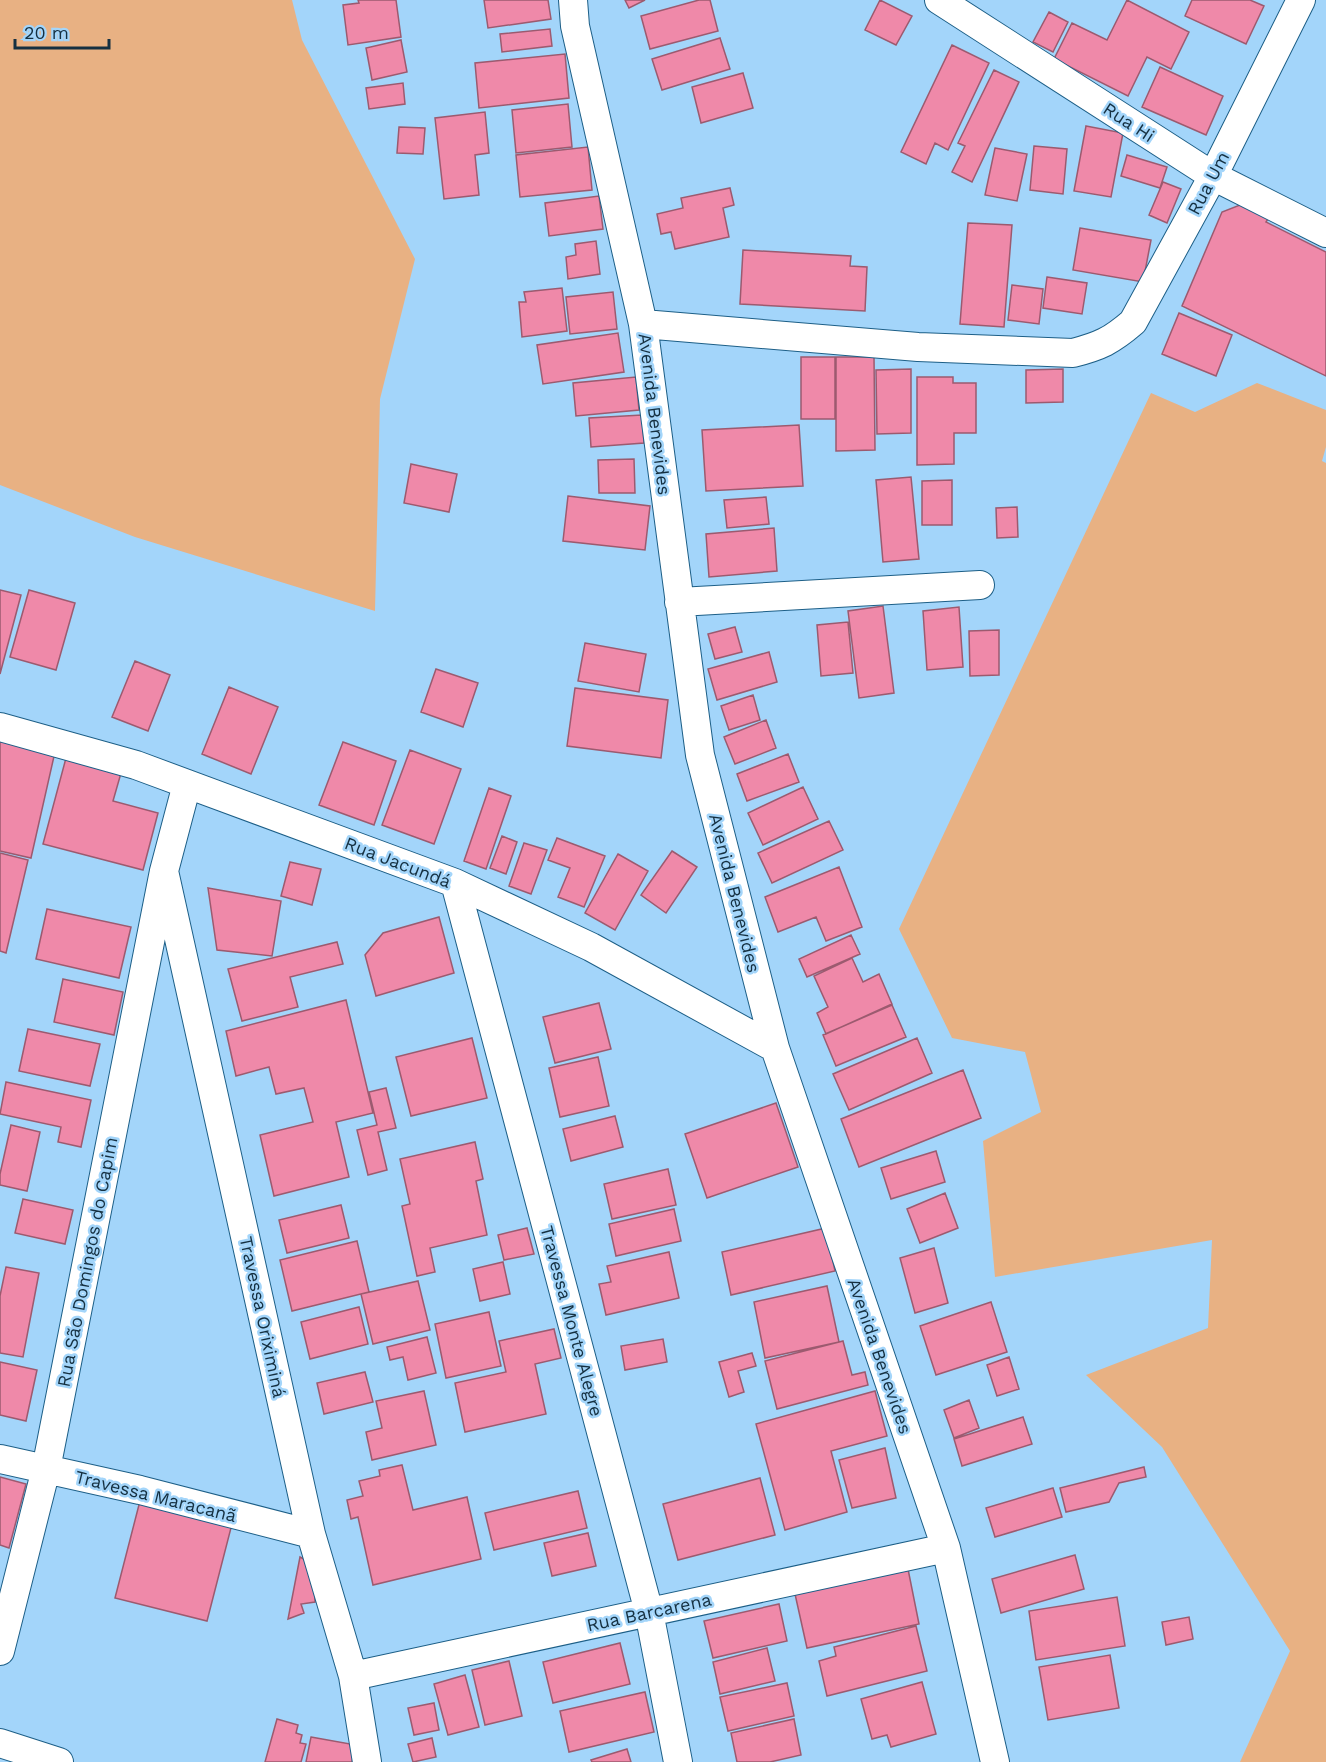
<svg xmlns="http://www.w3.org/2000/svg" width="1326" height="1762" font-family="'Work Sans',sans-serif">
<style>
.green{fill:#e8b183}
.building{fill:#ef89a9;stroke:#9c5a6f;stroke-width:1.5}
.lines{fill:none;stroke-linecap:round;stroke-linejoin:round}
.minor-casing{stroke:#1d5f87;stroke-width:30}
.minor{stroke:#fff;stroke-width:28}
.labels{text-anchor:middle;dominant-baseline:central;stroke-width:5;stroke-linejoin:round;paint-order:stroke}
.street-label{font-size:18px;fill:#153041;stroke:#a3d5fa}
</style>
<rect width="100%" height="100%" fill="#a3d5fa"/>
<path class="green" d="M0,0H292L302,40L415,259L380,399L375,611L135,537L0,485Z
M1257,383L1326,410V447L1322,461L1326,463V1762H1240L1290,1651L1162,1447L1086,1375L1208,1328L1212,1240L995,1277L983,1141L1041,1112L1025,1052L952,1038L899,929L1151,393L1195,412Z"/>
<path class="building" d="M358,0H396L401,37L348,45L343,5L359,3Z
M484,0H548L551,19L488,28Z
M625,0H645L629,8Z
M699,0H710L718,31L650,49L641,16Z
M880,0L912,16L896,45L865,30Z
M1127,0L1189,32L1171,69L1147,57L1128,96L1054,59L1072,23L1107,40Z
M1192,0H1250L1264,6L1246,44L1185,16Z
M1049,12L1068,22L1053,52L1033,42Z
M550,29L552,46L502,52L500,34Z
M720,38L730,69L662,90L652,59Z
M401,40L407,72L372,80L366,48Z
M952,45L989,63L948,150L935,143L926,164L901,152Z
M565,54L569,98L479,108L475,63Z
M1160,67L1223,96L1206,135L1142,107Z
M994,70L1019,82L972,182L952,172L965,146L958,143Z
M743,73L753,108L701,123L692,87Z
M403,83L405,104L369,109L366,88Z
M568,104L572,147L516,153L512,110Z
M485,112L489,153L475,155L479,195L444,199L435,118Z
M1086,126L1123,133L1111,197L1074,191Z
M399,127L425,128L423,154L397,153Z
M1034,146L1067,149L1063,194L1030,190Z
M588,147L592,190L520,197L516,155Z
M995,148L1027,154L1017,201L985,195Z
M1127,155L1167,167L1160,188L1121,176Z
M1163,182L1181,189L1167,223L1149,215Z
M730,188L734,205L723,208L729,237L675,249L671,232L661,234L657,214L683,208L681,198Z
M599,196L603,229L549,236L545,203Z
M1245,203L1270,216L1266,222L1326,252V376L1182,306L1222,212Z
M968,223L1012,225L1004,327L960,324Z
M1080,228L1151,240L1143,282L1073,270Z
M596,241L600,274L568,279L566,257L576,255L575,244Z
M743,250L851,256L850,266L867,267L865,311L740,304Z
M1047,277L1087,283L1082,314L1043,308Z
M1012,285L1043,289L1039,324L1008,320Z
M562,288L567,331L522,337L519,302H526L524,292Z
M613,292L617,329L570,334L566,297Z
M1179,313L1232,335L1216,376L1162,354Z
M618,333L624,372L543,384L537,345Z
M801,357H835V419H801Z
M836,357H874L875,450L836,451Z
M911,369V433L877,434L876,370Z
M1063,369V402L1026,403V370Z
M636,377L639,410L576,416L573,383Z
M917,377H953V383H976V433H954V464L917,465Z
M642,415L644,443L591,447L589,418Z
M799,425L803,486L706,491L702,430Z
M634,459L635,493H599L598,460Z
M411,464L457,474L449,512L404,503Z
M911,477L919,559L883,562L876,480Z
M952,480V525H922V481Z
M568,496L650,506L645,550L563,541Z
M766,497L769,524L727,528L724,500Z
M1017,507L1018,537L997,538L996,508Z
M774,528L777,571L709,577L706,534Z
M0,590L21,595L0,674Z
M29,590L75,603L56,670L10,657Z
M883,606L894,693L859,698L848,611Z
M959,607L963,667L927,670L923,611Z
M848,622L853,673L821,676L817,625Z
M735,627L742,652L715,659L708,634Z
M999,630V675L970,676L969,631Z
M585,643L646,654L639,692L578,681Z
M769,652L777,682L717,700L708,669Z
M135,661L170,675L148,731L112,717Z
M436,669L478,683L463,727L421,712Z
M229,687L278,707L251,774L202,754Z
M575,688L668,700L661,758L567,746Z
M753,695L760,720L729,730L721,706Z
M766,720L776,748L735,764L724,737Z
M0,730L57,743L31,858L0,851Z
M343,742L396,761L374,825L319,805Z
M410,750L461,769L434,844L382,825Z
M788,754L799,782L747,801L737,774Z
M66,758L121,773L113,801L158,813L143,870L43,844Z
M803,787L818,819L763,845L748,813Z
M489,788L511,796L486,869L464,861Z
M829,821L843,850L772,883L758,853Z
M502,836L517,842L506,874L490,868Z
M557,838L605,856L584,907L558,897L570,868L548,860Z
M524,843L547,850L531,894L509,886Z
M672,851L697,867L666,913L641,895Z
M0,853L28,860L6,953L0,951Z
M618,854L648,871L615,930L585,913Z
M290,862L321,869L312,905L281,896Z
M839,867L862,927L826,941L816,917L778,932L765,897Z
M208,888L281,901L272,956L217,950Z
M47,909L131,927L119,978L36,959Z
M439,917L454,973L376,996L365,955L383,933Z
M851,935L860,954L807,977L799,959Z
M337,942L343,964L290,977L298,1007L242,1021L228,969Z
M852,958L863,982L879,974L892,1004L826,1034L817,1013L828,1007L814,976Z
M63,979L123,992L114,1035L54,1022Z
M346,1000L373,1113L336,1122L349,1177L274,1196L260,1135L313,1122L304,1088L276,1094L269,1067L236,1076L226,1031Z
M599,1003L611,1049L555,1063L543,1017Z
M892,1005L906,1037L836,1066L823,1035Z
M28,1029L100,1044L90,1086L19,1071Z
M472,1038L487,1098L411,1116L396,1057Z
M917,1038L932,1073L849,1110L833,1074Z
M598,1057L609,1106L560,1117L549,1068Z
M963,1070L981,1118L859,1167L841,1119Z
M6,1082L91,1100L81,1147L58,1142L61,1127L0,1114Z
M386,1088L396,1128L378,1132L387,1170L368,1175L357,1130L377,1125L369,1092Z
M776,1103L798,1167L707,1198L685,1134Z
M615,1116L623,1147L571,1161L563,1129Z
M11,1125L40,1132L27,1191L0,1185V1174Z
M475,1142L483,1179L476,1181L487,1235L430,1248L435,1272L417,1276L402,1206L410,1204L400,1159Z
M936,1151L945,1182L891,1199L881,1168Z
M668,1169L676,1205L612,1219L604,1184Z
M945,1193L958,1228L920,1243L907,1209Z
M23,1199L73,1210L65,1244L15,1233Z
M341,1205L349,1238L287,1253L279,1220Z
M674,1209L681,1241L616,1256L609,1224Z
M527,1228L534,1254L504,1260L498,1235Z
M826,1228L835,1271L731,1295L722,1252Z
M357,1241L369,1292L292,1311L280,1260Z
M934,1248L948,1303L915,1313L900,1258Z
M669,1252L679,1298L606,1315L599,1284L611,1282L607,1266Z
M503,1262L510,1294L480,1301L473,1269Z
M6,1267L39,1273L23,1357L0,1353V1296Z
M418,1281L430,1330L373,1344L361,1294Z
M827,1286L839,1342L765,1358L754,1302Z
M991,1302L1007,1352L936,1375L920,1326Z
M359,1307L368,1344L310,1359L301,1322Z
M489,1312L501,1366L446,1378L435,1324Z
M554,1329L561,1358L535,1364L546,1414L465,1432L455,1383L506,1372L499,1341Z
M427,1337L436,1373L408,1380L403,1357L390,1360L387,1347Z
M663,1339L667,1362L625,1370L621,1346Z
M843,1341L852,1375L865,1372L868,1385L777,1409L765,1361Z
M752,1353L756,1366L738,1371L744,1392L729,1397L719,1362Z
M1009,1357L1019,1389L997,1396L987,1365Z
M0,1362L37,1370L26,1421L0,1415Z
M365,1372L373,1402L324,1414L317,1383Z
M424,1391L436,1445L372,1460L366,1432L382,1428L376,1401Z
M875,1391L887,1436L831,1451L847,1512L785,1530L756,1424Z
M969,1400L979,1428L954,1438L944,1410Z
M1023,1417L1032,1444L962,1466L954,1439Z
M885,1448L896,1498L852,1508L839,1460Z
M402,1465L413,1510L467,1497L481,1559L373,1585L358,1517L351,1519L347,1500L363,1496L359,1481L380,1476L379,1470Z
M1144,1467L1146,1477L1119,1483L1109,1502L1066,1512L1060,1488Z
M0,1477L26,1484L9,1548L0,1545Z
M760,1478L775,1535L678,1560L663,1504Z
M1053,1488L1062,1517L995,1537L986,1508Z
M578,1491L587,1528L494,1550L485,1513Z
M141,1497L233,1520L207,1621L115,1598Z
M588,1533L596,1566L552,1576L544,1543Z
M1075,1555L1084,1589L1001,1613L992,1579Z
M300,1557L313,1564L315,1602L301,1604L304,1613L288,1619Z
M908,1569L919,1624L807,1648L795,1594Z
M1117,1597L1125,1646L1036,1660L1029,1611Z
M779,1604L787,1641L713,1658L704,1621Z
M1189,1617L1193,1639L1166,1645L1162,1622Z
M916,1626L927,1671L827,1696L819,1661L836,1656L834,1647Z
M620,1643L630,1684L553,1703L543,1662Z
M767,1648L775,1681L720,1694L713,1662Z
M1110,1655L1119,1708L1048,1720L1039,1667Z
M509,1661L522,1716L485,1725L472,1670Z
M465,1675L479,1727L448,1735L434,1684Z
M922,1682L936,1734L891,1747L887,1735L872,1739L861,1699Z
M787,1683L794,1716L728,1731L720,1697Z
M645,1692L654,1732L569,1752L560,1711Z
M434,1703L439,1730L414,1735L408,1708Z
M277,1719L298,1725L296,1733L302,1735L300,1743L306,1744L301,1762H265Z
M794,1719L801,1755L770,1762H737L731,1733Z
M311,1737L356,1745L352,1762H306Z
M432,1738L436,1757L413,1762L408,1744Z
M627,1749L631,1762H592L591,1760Z"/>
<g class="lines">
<g class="minor-casing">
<path id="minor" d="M573,0L575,26L643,324L700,755L775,1048L946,1548L995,1762
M939,0L1213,176L1326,233
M643,324L918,347L1073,353C1100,346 1111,341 1133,322L1213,176L1301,0
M679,602L980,585
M0,727L136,765L455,883L591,947L775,1048
M164,871L311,1534L353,1676L367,1762
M455,883L649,1612L678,1762
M0,1459L140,1490L311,1534
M0,1651L46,1469L164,871L187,784
M353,1676L946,1548
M0,1743L59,1762"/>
</g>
<use href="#minor" class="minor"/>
</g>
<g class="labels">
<g class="street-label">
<text transform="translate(1129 122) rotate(33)">Rua Hi</text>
<text transform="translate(1208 183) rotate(-62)">Rua Um</text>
<text transform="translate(655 414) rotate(83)">Avenida Benevides</text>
<text transform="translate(398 862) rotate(21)">Rua Jacundá</text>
<text transform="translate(735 893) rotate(76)">Avenida Benevides</text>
<text transform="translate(87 1262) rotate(-79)">Rua São Domingos do Capim</text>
<text transform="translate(263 1317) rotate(78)">Travessa Oriximiná</text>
<text transform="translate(572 1321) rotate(75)">Travessa Monte Alegre</text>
<text transform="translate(880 1356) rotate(71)">Avenida Benevides</text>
<text transform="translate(156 1496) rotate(14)">Travessa Maracanã</text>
<text transform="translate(649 1612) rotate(-12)">Rua Barcarena</text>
</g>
</g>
<path d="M15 39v9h94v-9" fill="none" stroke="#153041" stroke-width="3"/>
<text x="24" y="39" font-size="18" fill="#153041" stroke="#a3d5fa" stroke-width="4.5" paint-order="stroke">20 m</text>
</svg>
